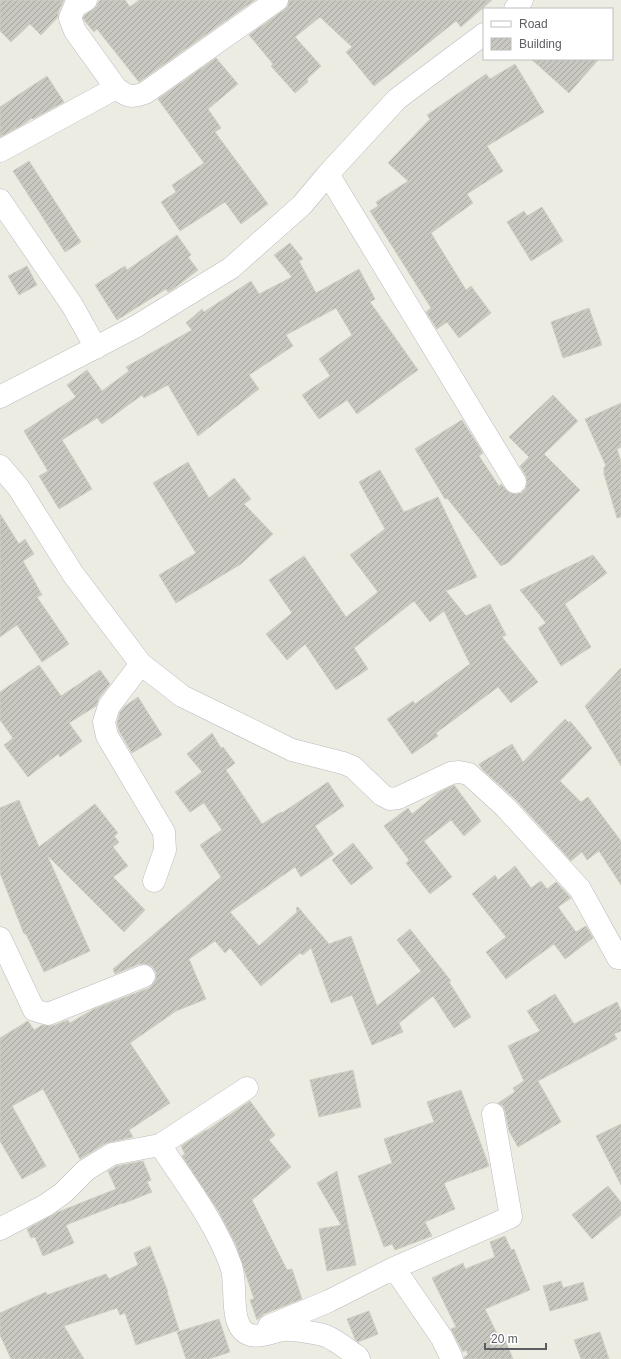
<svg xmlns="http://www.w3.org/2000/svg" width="621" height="1359" font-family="Helvetica,sans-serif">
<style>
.building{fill:url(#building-hatch);stroke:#d1cfc2}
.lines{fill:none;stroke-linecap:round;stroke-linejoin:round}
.minor-casing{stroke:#b9babf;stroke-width:23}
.minor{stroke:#fff;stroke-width:22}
</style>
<defs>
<pattern id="building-hatch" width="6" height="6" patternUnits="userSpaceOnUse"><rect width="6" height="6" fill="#c8c7c0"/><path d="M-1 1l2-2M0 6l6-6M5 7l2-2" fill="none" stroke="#a6a5a0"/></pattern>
</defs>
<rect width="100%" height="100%" fill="#edece3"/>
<path class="building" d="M0,0H64L58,13V17L41,35L30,24L11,42L0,31Z
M100,0H125L130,7L139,0H255L139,82L97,29L94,32L84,20L83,18L85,15L96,7Z
M289,0H492L461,27L456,21L374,86L346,52L352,47L320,17L295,37L321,66L307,79L308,82L295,93L271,66L273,64L249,35L284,10L288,6Z
M216,58L238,84L208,109L221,128L215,132L268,204L241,224L225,202L180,231L161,202L176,192L172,185L204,163L158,99Z
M531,59H599L569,93Z
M515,64L544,112L487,146L503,171L467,194L473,203L431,233L466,290L471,286L491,313L459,338L447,322L437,329L426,312L431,308L370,211L378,206L376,202L408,181L388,163L430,119L427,115L486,74L490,79Z
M47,76L64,102L33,119L32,118L22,125L0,137V107Z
M29,161L81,242L65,252L13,171Z
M542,207L563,241L531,261L507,222L524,211L527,216Z
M177,235L191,255L188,257L198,270L173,289L168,292L166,289L117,320L95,285L125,266L127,270Z
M290,243L303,259L299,261L316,293L359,269L375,299L370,302L418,370L357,414L347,400L319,419L302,395L330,376L319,359L352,335L336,308L286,335L293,346L249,375L259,389L198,436L168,385L144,398L142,395L102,424L97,418L62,440L92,489L59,509L39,476L48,471L24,431L76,397L67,385L87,370L102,391L129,371L126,367L192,330L186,323L202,309L204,312L251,281L259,294L292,277L274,255Z
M27,266L37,285L19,295L8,276Z
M589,308L602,345L563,358L551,322Z
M553,395L578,421L544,454L580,490L509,562L501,566L447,498L445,499L415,449L462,420L483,453L479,456L499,486L501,484L509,493L516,494L521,493L526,488L527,481L526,476L520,466L529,457L509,437Z
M621,403V447L617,449L621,462V517L617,518L604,474V467L606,466L585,419Z
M188,462L209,498L234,478L251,499L244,504L273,534L241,564L176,603L159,575L196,553L153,483Z
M380,470L404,512L438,497L477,577L446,591L466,616L490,604L506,635L502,637L538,682L511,703L498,687L436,733L438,736L412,754L387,719L413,701L415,704L470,664L444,611L430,622L414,601L354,648L368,669L336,690L305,644L287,660L266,634L292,613L269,580L304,556L346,617L378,592L350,555L385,529L359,482Z
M0,514L19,544L25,539L34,554L23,561L42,595L37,597L69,644L42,662L17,625L0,637Z
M593,555L607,573L565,604L591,647L561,666L538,628L546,623L520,590Z
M39,665L61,696L100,670L110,684L99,698L96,706L69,723L82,741L60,757L58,754L28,777L4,745L13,738L0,720V692Z
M621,668V766L585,706Z
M138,697L162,735L132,753L119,731L117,723L120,712L125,706Z
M565,719L569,723L570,721L592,748L560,781L581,802L588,797L621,841V885L599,851L587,860L582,852L571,861L538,824L515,799L482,769L479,764L512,744L523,762Z
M212,733L221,748L223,747L235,763L226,770L262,824L281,812L282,813L328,782L344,806L315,826L334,854L301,877L295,867L230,912L259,946L297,912L296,908L298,907L329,944L351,936L377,1006L421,971L397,940L410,929L451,981L449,982L471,1017L454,1028L433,996L399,1023L403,1032L372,1045L352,995L331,1003L311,948L303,955L300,953L261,986L230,948L225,953L215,941L189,959L206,999L176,1011L130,1043L170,1103L129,1130L133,1137L106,1143L80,1159L43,1089L12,1106L46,1166L22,1179L0,1141V1038L28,1021L34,1030L42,1025L52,1026L68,1020L70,1023L94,1009L149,988L154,983L156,978V972L152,966L146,964H139L115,974L113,969L221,877L200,845L222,830L204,803L190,812L175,792L202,772L187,754Z
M454,785L481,821L464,836L451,820L424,841L452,877L430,894L406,863L409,860L384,826L408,808L412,814L438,793Z
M19,800L39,847L95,804L118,833L114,836L119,842L113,847L128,866L113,877L145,910L124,932L47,855L90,951L44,972L26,934H24L0,873V808Z
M353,843L373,868L351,885L332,860Z
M515,866L531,888L541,881L547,889L556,882L571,898L558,907L576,932L586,926L593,938L565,959L554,944L506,979L486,952L506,937L472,894L495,875L498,880Z
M555,994L574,1024L617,1002L621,1011V1031L614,1034L617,1039L538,1081L561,1122L518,1147L509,1131L505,1111L503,1106L498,1103L515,1092L513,1088L524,1081L508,1046L540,1031L527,1011Z
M353,1070L361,1107L319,1117L310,1080Z
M461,1090L489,1166L444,1183L455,1209L425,1222L432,1236L395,1250L392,1244L384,1247L358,1176L392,1163L384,1139L434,1122L427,1102Z
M250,1101L275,1135L269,1140L291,1167L252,1200L287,1270L292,1269L302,1299L264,1314L257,1320L250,1300L254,1299L236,1245L219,1212L182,1156L185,1154L181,1146L206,1130V1131Z
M621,1124V1185L596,1136Z
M143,1161L151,1180L147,1182L152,1192L122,1204V1203L66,1225L74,1243L43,1256L35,1237L31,1238L27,1229L58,1212L116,1189L108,1171L117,1166Z
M337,1171L356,1265L327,1271L319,1229L341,1225L317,1183Z
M608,1186L621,1202V1215L592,1239L572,1215Z
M505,1236L511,1250L514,1249L530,1290L485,1309L501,1342L505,1340L513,1359H464V1357L468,1355L466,1350L463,1352L451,1329L456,1327L432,1278L463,1263L465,1269L495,1257L490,1242Z
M150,1246L168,1292H167L179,1330L136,1345L125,1313L120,1315L117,1308L64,1326L84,1359H11L0,1335V1313L46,1292L47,1295L106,1274L109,1279L138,1265L134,1253Z
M561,1281L563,1288L583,1282L588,1300L550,1311L543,1286Z
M369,1311L378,1334L358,1342L355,1339L347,1319Z
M219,1319L230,1352L209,1359H186L177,1332Z
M600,1332L609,1359H581L574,1340Z"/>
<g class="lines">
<g class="minor-casing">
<path id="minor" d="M515,9L522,0
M116,88C128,97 131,98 145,93L277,0
M0,151L116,88L75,31L70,18L75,6L86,0
M328,174L515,482
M0,200L72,305L96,348
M0,397L135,327L231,268L302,205L328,174L397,99L484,34
M0,466L18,487L73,574L141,664L182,696L292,750L343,763L353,767L382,795L390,799L398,798L451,773L459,772L469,774L506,808L580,889L618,958H621
M141,664L109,706L104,722L107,736L164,832L165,850L154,881
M0,938L34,1010L48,1014L144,976
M160,1145C185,1183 216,1223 231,1266C238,1284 228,1325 248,1334C259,1339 273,1331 284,1330C292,1329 318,1333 326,1336C336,1340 348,1350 357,1356L359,1359
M0,1229L46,1205L63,1193L86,1170L112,1154L160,1145L247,1088
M394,1268L511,1217L493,1114
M269,1326L329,1301L394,1268L442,1338L452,1359"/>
</g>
<use href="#minor" class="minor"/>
</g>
<rect x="483" y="8" width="130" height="52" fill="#ffffff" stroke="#bebec1"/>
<rect x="491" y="21" width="20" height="6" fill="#ffffff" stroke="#bebec1"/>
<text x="519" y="28" font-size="12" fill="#5c5d63">Road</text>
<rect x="491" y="38" width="20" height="12" fill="url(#building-hatch)" stroke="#bebec1"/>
<text x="519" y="48" font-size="12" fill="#5c5d63">Building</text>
<path d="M485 1343v6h61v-6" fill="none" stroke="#5c5d63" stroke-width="2"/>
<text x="491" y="1343" font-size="12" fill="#5c5d63" stroke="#ffffff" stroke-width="3" paint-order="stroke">20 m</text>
</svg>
